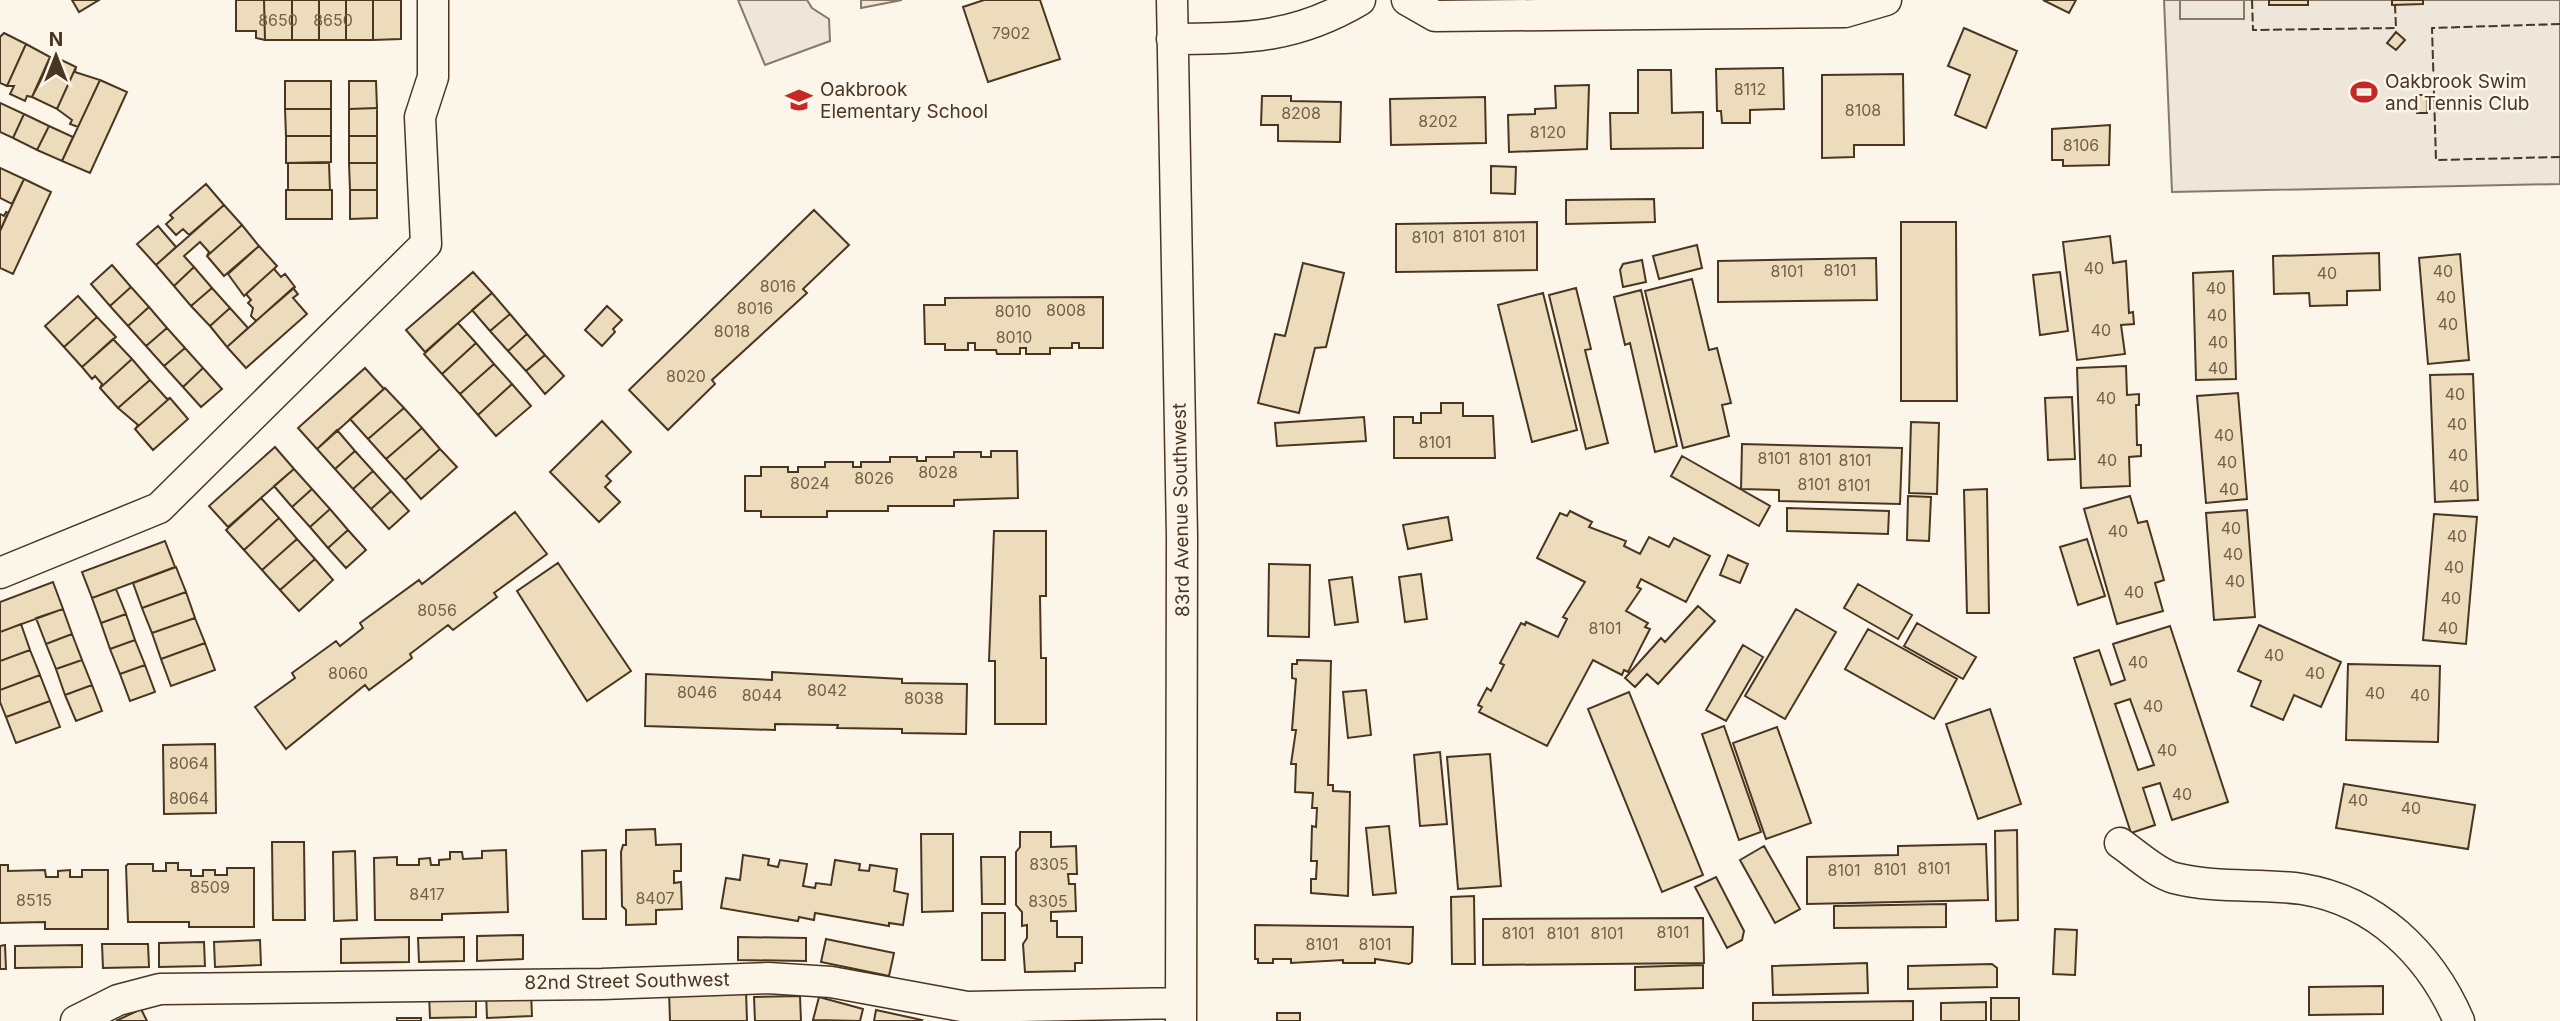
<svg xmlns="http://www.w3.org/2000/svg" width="2560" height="1021" font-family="Inter,sans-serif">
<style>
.green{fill:#ede6d9;stroke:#887966;stroke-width:2}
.parking{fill:#ede7d9;stroke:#887966;stroke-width:2}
.building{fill:#ecdcbc;stroke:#4a3520;stroke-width:2;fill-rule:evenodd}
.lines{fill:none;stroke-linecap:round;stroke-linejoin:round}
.minor-casing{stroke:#4a3520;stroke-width:33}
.minor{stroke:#fbf6e9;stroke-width:30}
.fence{stroke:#4a3520;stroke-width:2;stroke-dasharray:9 3.5;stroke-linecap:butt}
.labels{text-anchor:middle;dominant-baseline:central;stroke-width:5;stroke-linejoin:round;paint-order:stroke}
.number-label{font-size:16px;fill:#725f47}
.poi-label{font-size:19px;fill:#4a3520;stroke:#fbf6e9;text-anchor:start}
.street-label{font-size:19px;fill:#4a3520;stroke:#fbf6e9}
</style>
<rect width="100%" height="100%" fill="#fbf6e9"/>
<path class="green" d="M738,0H807L812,8L829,19L830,41L765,65Z
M861,0H902L861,8Z
M2164,0H2560V184L2172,192Z"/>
<path class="parking" d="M2180,0H2244V19H2180Z"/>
<path class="building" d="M72,0H99L79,12Z
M236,0H264L265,40L256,38V31H236Z
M264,0H292V40H265Z
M292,0H319V40H292Z
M319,0H346V40H319Z
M346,0H373V40H346Z
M373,0H401V39L373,40Z
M984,0H1040L1060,59L988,82L963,7Z
M2043,0H2076L2069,13Z
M2269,0H2308V5H2269Z
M2392,0H2423V4L2392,5Z
M1964,28L2017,51L1986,128L1955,115L1970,75L1948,66Z
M2396,32L2405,40L2396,50L2387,43Z
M4,33L26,44L7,86L0,83V37Z
M26,44L50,57L32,97L27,96L25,101L10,94L14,86H7Z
M53,56L76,67L57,109L32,97Z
M76,67L75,72L100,80L78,127L70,124L72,120L57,109Z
M1783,68L1784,109L1750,110V123H1722L1721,111H1717L1716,69Z
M1638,70H1671L1672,113L1703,112V148L1611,149L1610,113H1638Z
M1903,74L1904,145H1854V157L1822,158V75Z
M100,80L127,92L90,173L62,161Z
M285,81H331V109H285Z
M349,81H376L377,108L349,109Z
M1589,85L1587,149L1509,152L1508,115L1535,114V109L1556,108L1555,86Z
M2417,95H2427V113H2417Z
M1262,96H1291V101L1341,102L1340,142L1278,141V125H1261Z
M1485,97L1486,143L1391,145L1390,99Z
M0,103L24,114L13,138L0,132Z
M377,108V136H349V109Z
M285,109H331V136H286Z
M24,114L49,126L37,150L13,138Z
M2110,125L2109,165L2063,166V160H2052V129Z
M49,126L73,137L62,161L37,150Z
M286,136H331V162L286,163Z
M349,136H377V163H349Z
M288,163H329L330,190H288Z
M349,163H377V190H350Z
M1491,166L1516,167L1515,194L1491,193Z
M0,168L24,179L12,204L0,198Z
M24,179L51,192L13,274L0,268V231Z
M206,184L224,205L189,235L183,229L176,235L166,224L173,218L170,215Z
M286,190H332V219H286Z
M350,190H377V218L350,219Z
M1654,199L1655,222L1566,224V200Z
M224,205L242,225L207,256L209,252L200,242L184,256L194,267L174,286L156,265Z
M814,210L849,245L803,289L807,293L712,380L715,384L668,430L629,390Z
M6,212L8,213L0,231V214L4,216Z
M1537,222V270L1396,272V224Z
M1901,222H1956L1957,401H1901Z
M242,225L259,246L224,276L207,256Z
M158,226L176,247L156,265L137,244Z
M2110,236L2113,263L2126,261L2129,313L2133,312L2134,324L2121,325L2125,354L2077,360L2063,242Z
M1697,245L1702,268L1659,279L1653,256Z
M259,246L277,266L244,296L228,274Z
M2379,253L2380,290L2347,291V305L2310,306L2309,293L2274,294L2273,256Z
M2460,254L2469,360L2428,364L2419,258Z
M1876,258L1877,300L1718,302V261Z
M1642,260L1646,282L1623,287L1620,270L1623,264Z
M1303,263L1344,273L1326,347L1315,348L1299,413L1258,403L1275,334L1285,336Z
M112,265L131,287L110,306L91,284Z
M277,266L274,269L281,277L285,274L295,287L256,321L251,316L253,308L248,303L251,300L246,294Z
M194,267L212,288L191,306L174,286Z
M2233,271L2236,379L2196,380L2193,273Z
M473,272L492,293L425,352L406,330Z
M2060,272L2068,331L2040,335L2033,275Z
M1692,279L1709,350L1717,348L1731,403L1722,405L1729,436L1683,448L1645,291Z
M131,287L149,307L128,326L110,306Z
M212,288L230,308L210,326L191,306Z
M293,288L298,294L293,298L307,314L246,368L227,347Z
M1576,288L1591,349L1585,350L1608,443L1586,449L1549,295Z
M1641,290L1677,446L1655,452L1630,343L1625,345L1614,297Z
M492,293L510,314L490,331L472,310Z
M1543,293L1577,430L1532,442L1498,305Z
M78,296L97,317L64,347L45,326Z
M1103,297V348H1079V343H1072V348H1050V354H1026V348H1020V354H997L996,350H975V343H968V350H945V344H925L924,305H945V298Z
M607,306L622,320L613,329L615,332L602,346L585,330Z
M149,307L167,328L146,346L128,326Z
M230,308L248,328L227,347L210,326Z
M510,314L527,334L508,351L490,331Z
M97,317L116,337L82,367L64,347Z
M458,323L476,343L442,374L424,354Z
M167,328L185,348L164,366L146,346Z
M527,334L545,355L526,371L508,351Z
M113,339L132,359L100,388L102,384L95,376L92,379L82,367Z
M476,343L494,364L460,394L442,374Z
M185,348L203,368L183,387L164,366Z
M545,355L564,376L545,394L526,371Z
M132,359L150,380L118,408L100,388Z
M494,364L512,384L478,415L460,394Z
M2126,366L2127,395L2139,394V405H2136L2137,445H2141V456L2129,457L2130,486L2081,488L2077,368Z
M203,368L222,389L201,407L183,387Z
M365,368L384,389L317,449L298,428Z
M2473,374L2478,500L2435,502L2430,375Z
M150,380L167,399L170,398L135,429L138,425L118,408Z
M512,384L531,406L496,436L478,415Z
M385,388L404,408L368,439L350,419Z
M2238,393L2247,499L2206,503L2197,396Z
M2072,397L2075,459L2048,460L2045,398Z
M170,398L188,419L153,450L135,429Z
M1441,403H1463V416H1493L1495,458H1394V417H1413V423H1421V413H1441Z
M404,408L422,428L386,459L368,439Z
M1364,417L1366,441L1277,446L1275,423Z
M602,421L631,452L606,476L611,481L605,487L620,502L599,522L550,472Z
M1911,422L1939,423L1937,494L1909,493Z
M422,428L440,449L405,480L386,459Z
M337,430L355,451L335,469L317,449Z
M1742,444L1902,448L1900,504L1779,501V490L1741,489Z
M275,447L294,469L228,527L209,506Z
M440,449L457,467L421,499L405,480Z
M355,451L373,471L353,489L335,469Z
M991,451H1017L1018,498L954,500V506H888V511H827V517H761V511H745V476H761V467H788V472H798V467H825V462H853V467H861V462H890V457H917V461H926V457H954V452H981V457H991Z
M1682,456L1770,506L1759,526L1671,476Z
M294,469L312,489L292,507L274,486Z
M373,471L391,491L371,509L353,489Z
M312,489L330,509L310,527L292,507Z
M1987,489L1989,613H1967L1964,490Z
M391,491L409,511L389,529L371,509Z
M1908,496L1931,497L1929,541L1907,540Z
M2130,496L2138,523L2147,521L2164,580L2155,583L2163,611L2117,624L2084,509Z
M261,498L279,518L244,550L226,530Z
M1787,508L1889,511L1888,534L1787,531Z
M330,509L348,530L328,548L310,527Z
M2247,510L2255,617L2214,620L2206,513Z
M1570,511L1592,522L1589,527L1626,541L1624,546L1640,554L1649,537L1669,547L1674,538L1710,556L1686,602L1641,579L1637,587L1641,589L1626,611L1648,623L1645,627L1650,629L1628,672L1624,670L1622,675L1593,660L1547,746L1479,712L1482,707L1478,705L1487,688L1491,691L1504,665L1500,663L1521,623L1525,625L1526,622L1558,637L1567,619L1563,617L1585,582L1537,558L1560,513L1567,516Z
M515,512L547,554L494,593L497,597L453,630L448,625L410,654L412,658L369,690L365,685L286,749L255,707L295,678L292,673L336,641L340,646L363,628L360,623L419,580L422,584Z
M2434,514L2477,517L2466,644L2423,640Z
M1448,517L1452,540L1408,549L1403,525Z
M279,518L297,539L262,570L244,550Z
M348,530L366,550L346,568L328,548Z
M994,531H1046V596H1040L1041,658H1046V724H995V661H989Z
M297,539L315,559L280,590L262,570Z
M2087,539L2105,596L2078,605L2060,547Z
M165,541L175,567L92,598L82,572Z
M1728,555L1748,564L1740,583L1720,575Z
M315,559L333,580L299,611L280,590Z
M558,563L631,671L587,701L517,591Z
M1269,564L1310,565L1309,637L1268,636Z
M176,567L186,592L142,608L133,583Z
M1421,574L1427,619L1405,622L1399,577Z
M1352,577L1358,622L1335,625L1329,580Z
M53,582L63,609L0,632V602Z
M1858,584L1912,615L1898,639L1844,608Z
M116,589L126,614L101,623L92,598Z
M186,592L195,618L152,633L142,608Z
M1698,606L1715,621L1658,684L1647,674L1635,687L1625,678L1661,638L1665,642Z
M63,609L72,634L46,644L36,618Z
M1796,609L1836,632L1785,719L1745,696Z
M126,614L135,640L110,649L101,623Z
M195,618L205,643L161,659L152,633Z
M1917,623L1976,657L1963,679L1904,646Z
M21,624L30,650L0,661V632Z
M2259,625L2341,662L2321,707L2294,695L2283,720L2251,706L2261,681L2238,671Z
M2170,626L2228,802L2172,820L2160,783L2143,788L2155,825L2131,833L2074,658L2099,650L2111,685L2125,680L2113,644ZM2130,699L2154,765L2138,770L2115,704Z
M1868,629L1957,679L1934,719L1845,669Z
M72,634L82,660L56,669L46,644Z
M135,640L145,665L120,674L110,649Z
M205,643L215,670L171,686L161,659Z
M1743,645L1763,657L1726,721L1706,710Z
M30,650L40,675L0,690V661Z
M82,660L92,685L65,695L56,669Z
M1297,660L1331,661L1328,785H1333V791L1350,792L1348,896L1311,893V879H1316L1317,861H1311L1312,826L1316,827L1317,808H1312L1313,793L1295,792L1296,764H1291L1296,730H1292L1296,679L1292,678V664H1297Z
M2348,664L2440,666L2438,742L2346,740Z
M145,665L155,692L130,701L120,674Z
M772,672L902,679V683L967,684L966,734L902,733V729L837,728L838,725L775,724V730L645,726L646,674L772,680Z
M40,675L50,701L6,717L0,702V690Z
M92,685L102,711L76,721L65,695Z
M1366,690L1371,735L1348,738L1343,692Z
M1629,692L1703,875L1662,892L1588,709Z
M50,701L60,727L16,743L6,717Z
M1990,709L2021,804L1978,819L1946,724Z
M1724,726L1761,832L1739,840L1702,734Z
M1777,727L1811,823L1766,839L1733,743Z
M215,744L216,813L164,814L163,745Z
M1440,752L1447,824L1420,826L1414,755Z
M1490,754L1501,886L1458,889L1447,757Z
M2344,784L2475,805L2468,849L2336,828Z
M1389,826L1396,893L1373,895L1366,828Z
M655,829L656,845L681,844V871H674V883L681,882L682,909L656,910V924L626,925V910L622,906L621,852L623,845H626V830Z
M2017,830L2018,920L1996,921L1995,831Z
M1020,832H1051V847L1076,846L1077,874H1068L1069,884H1075L1076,911L1051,912V921H1057V937H1082V963H1075V971L1025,972L1023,944L1027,938V925L1022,926V912L1016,905V852L1020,847Z
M921,834H953V911L922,912Z
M272,842H304L305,920H273Z
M1986,844L1988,900L1807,904V857L1898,855V846Z
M1764,846L1800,909L1775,923L1740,860Z
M506,850L508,912L442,914V920H375L374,858L397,857V865H419V859L430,858L431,865H439V860L450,859V852H462L463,859L482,858V851Z
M606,850V919H583L582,851Z
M355,851L357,920L334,921L333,852Z
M743,855L769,859L768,865L778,867L780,860L807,864L803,886L815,888L816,883L831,885L835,860L860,864L859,870L869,871L870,865L897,869L894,891L908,894L903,925L889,923V926L815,913L814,920L799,917L798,921L721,908L726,878L740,880Z
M981,857H1005V904H982Z
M166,863H178V870H191V876H203V870H215V875H227V868H254V927H189V922H128L126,866L128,864H153V871H166Z
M0,865H8V871L45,870L46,877H58V871L70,870V877H82V870H108V929H45V922L0,923Z
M1716,877L1744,931L1742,940L1727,948L1695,887Z
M1474,896L1475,964H1452L1451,897Z
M1946,904V927L1834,928V906Z
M982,913H1005V960H982Z
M1703,918L1704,963L1483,965V919Z
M1255,925L1413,927L1412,962L1409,964L1375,959V963H1343V960L1291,963V959H1273V963H1258V959H1255Z
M2055,929L2077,930L2075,975L2053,974Z
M523,935V959L477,961V936Z
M409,937V962L341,963V939Z
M464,937V961L419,962L418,938Z
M738,937L806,938V961L738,960Z
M826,939L894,953L889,976L821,962Z
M260,940L261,965L215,967L214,942Z
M204,942L205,966L159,967V943Z
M102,944H148L149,967L103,968Z
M5,945L6,969H0V946Z
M82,945V967L15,968V946Z
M1867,963L1868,993L1773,995L1772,966Z
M1992,964L1997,968V987L1908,989V966Z
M1703,965V988L1635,990V967Z
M2383,986V1014L2309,1015V987Z
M746,990L747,1021H670L669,991Z
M531,992L532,1016L487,1018L486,993Z
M476,993V1017L430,1018L429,994Z
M800,996L801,1021H755L754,997Z
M819,997L863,1009L860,1021L813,1020Z
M1991,998H2019V1021H1991Z
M1913,1001V1021H1753V1003Z
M1986,1002V1021H1941V1003Z
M141,1009L147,1021H116Z
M876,1010L922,1020L921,1021H874Z
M1277,1013H1300V1021H1277Z
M397,1018H421V1021H397Z"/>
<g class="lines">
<g class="minor-casing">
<path id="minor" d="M1172,0L1182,536L1181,1021
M1407,0L1435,16L1845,12L1886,0
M1172,39C1246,38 1294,39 1360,0
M0,573L159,508L426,244L420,117L433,77V0
M2120,843C2136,854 2156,873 2174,878C2217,889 2260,883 2302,889C2376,901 2430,954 2459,1021
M76,1021L118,1000L160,989L602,984L768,978L831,982L967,1007L1181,1003"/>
</g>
<use href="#minor" class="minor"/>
<path class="fence" d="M2252,0L2253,30L2396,28L2395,5
M2560,24L2432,28L2436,160L2560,157"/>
</g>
<defs>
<g id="stadium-bare" transform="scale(2.1)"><path d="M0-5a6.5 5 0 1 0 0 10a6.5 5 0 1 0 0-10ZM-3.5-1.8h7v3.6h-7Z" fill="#c62828" stroke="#fbf6e9" stroke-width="2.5" paint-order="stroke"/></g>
<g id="school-bare" transform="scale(2.1)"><path d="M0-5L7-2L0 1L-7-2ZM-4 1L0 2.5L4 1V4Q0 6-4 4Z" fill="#c62828" stroke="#fbf6e9" stroke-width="2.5" paint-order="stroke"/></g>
</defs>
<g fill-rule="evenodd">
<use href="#stadium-bare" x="2364" y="92"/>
<use href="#school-bare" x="799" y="100"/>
</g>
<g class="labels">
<g class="number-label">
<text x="278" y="20">8650</text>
<text x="333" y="20">8650</text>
<text x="1011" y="33">7902</text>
<text x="1750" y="89">8112</text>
<text x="1863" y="110">8108</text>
<text x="1301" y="113">8208</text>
<text x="1438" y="121">8202</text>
<text x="1548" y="132">8120</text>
<text x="2081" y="145">8106</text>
<text x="1469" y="236">8101</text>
<text x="1509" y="236">8101</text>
<text x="1428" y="237">8101</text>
<text x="2094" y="268">40</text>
<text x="1840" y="270">8101</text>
<text x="1787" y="271">8101</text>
<text x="2443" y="271">40</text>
<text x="2327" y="273">40</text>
<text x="778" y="286">8016</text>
<text x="2216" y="288">40</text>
<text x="2446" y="297">40</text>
<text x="755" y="308">8016</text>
<text x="1066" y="310">8008</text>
<text x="1013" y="311">8010</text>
<text x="2217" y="315">40</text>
<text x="2448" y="324">40</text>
<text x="2101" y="330">40</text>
<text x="732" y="331">8018</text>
<text x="1014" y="337">8010</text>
<text x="2218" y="342">40</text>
<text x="2218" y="368">40</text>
<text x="686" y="376">8020</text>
<text x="2455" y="394">40</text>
<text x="2106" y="398">40</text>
<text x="2457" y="424">40</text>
<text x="2224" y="435">40</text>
<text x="1435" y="442">8101</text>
<text x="2458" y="455">40</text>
<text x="1774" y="458">8101</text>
<text x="1815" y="459">8101</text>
<text x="1855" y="460">8101</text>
<text x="2107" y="460">40</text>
<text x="2227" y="462">40</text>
<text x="938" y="472">8028</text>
<text x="874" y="478">8026</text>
<text x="810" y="483">8024</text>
<text x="1814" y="484">8101</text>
<text x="1854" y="485">8101</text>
<text x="2459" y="486">40</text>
<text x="2229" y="489">40</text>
<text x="2231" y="528">40</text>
<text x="2118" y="531">40</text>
<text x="2457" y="536">40</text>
<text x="2233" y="554">40</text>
<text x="2454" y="567">40</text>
<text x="2235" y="581">40</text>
<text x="2134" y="592">40</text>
<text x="2451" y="598">40</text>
<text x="437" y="610">8056</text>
<text x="1605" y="628">8101</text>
<text x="2448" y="628">40</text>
<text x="2274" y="655">40</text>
<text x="2138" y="662">40</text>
<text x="348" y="673">8060</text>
<text x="2315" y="673">40</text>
<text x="827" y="690">8042</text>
<text x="697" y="692">8046</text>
<text x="2375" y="693">40</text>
<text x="762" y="695">8044</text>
<text x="2420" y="695">40</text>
<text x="924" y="698">8038</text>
<text x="2153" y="706">40</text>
<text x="2167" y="750">40</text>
<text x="189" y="763">8064</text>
<text x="2182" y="794">40</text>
<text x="189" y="798">8064</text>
<text x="2358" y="800">40</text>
<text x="2411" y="808">40</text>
<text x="1049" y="864">8305</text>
<text x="1934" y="868">8101</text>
<text x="1890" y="869">8101</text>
<text x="1844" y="870">8101</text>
<text x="210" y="887">8509</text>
<text x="427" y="894">8417</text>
<text x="655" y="898">8407</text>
<text x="34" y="900">8515</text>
<text x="1048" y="901">8305</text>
<text x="1673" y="932">8101</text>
<text x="1518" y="933">8101</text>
<text x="1563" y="933">8101</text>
<text x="1607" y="933">8101</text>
<text x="1322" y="944">8101</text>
<text x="1375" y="944">8101</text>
</g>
<g class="poi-label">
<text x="2385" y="81">Oakbrook Swim<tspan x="2385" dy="22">and Tennis Club</tspan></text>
<text x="820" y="89">Oakbrook<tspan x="820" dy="22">Elementary School</tspan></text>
</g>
<g class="street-label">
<text transform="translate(1181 510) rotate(-91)">83rd Avenue Southwest</text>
<text transform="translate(627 981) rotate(-1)">82nd Street Southwest</text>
</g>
</g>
<g transform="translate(56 56)" stroke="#fbf6e9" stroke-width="5" paint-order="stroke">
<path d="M0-5L12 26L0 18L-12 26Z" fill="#4a3520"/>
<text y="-10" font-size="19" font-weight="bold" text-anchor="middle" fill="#4a3520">N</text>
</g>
</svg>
